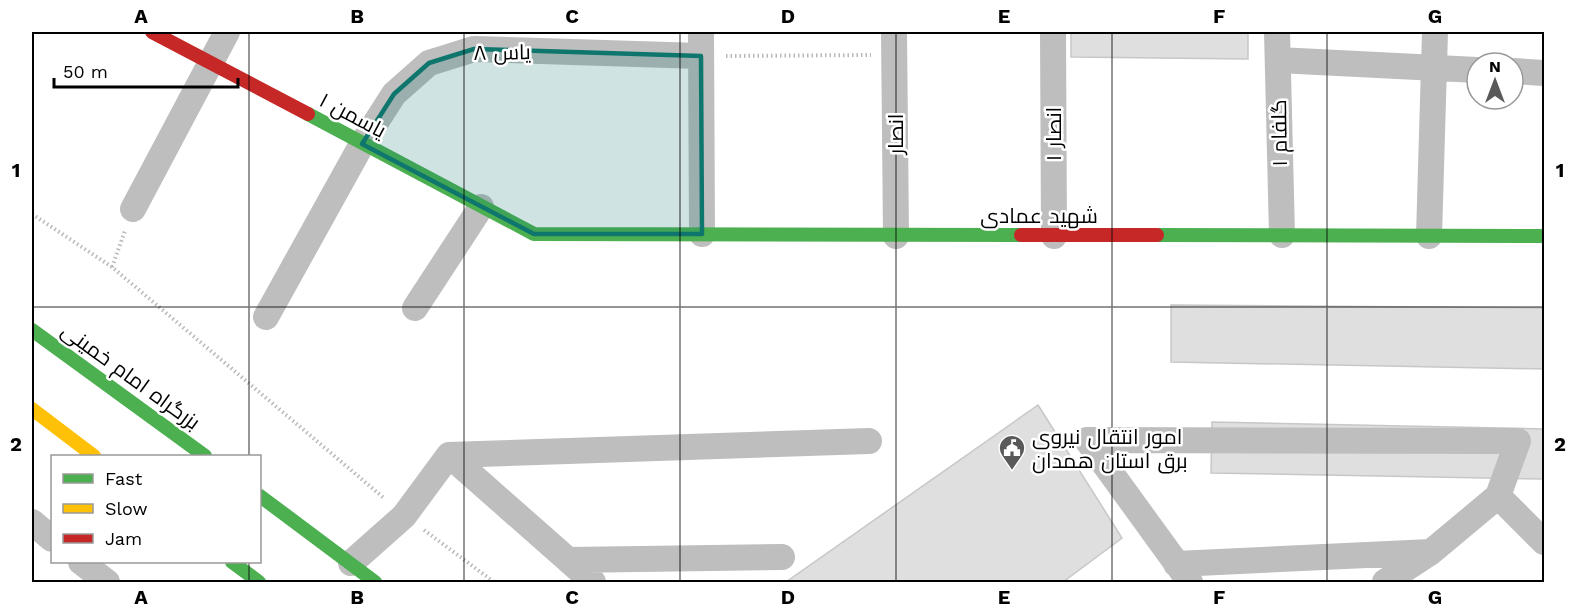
<svg xmlns="http://www.w3.org/2000/svg" width="1576" height="614" font-family="'Work Sans',Cairo,sans-serif">
<style>
.building{fill:#dfdfdf;stroke:#c7c7c7;stroke-width:1.5}
.lines{fill:none;stroke-linecap:round;stroke-linejoin:round}
.path{stroke:#b9b9b9;stroke-width:4;stroke-dasharray:1.5 3;stroke-linecap:butt}
.street{stroke:#bebebe;stroke-width:26}
.fast{stroke:#4caf50;stroke-width:14}
.slow{stroke:#ffc107;stroke-width:14}
.jam{stroke:#c62828;stroke-width:14}
.marked{fill:#0f766e;fill-opacity:0.2;stroke:#0f766e;stroke-width:4.5;stroke-linejoin:round}
.grid{fill:none;stroke:#000;stroke-width:1.5;stroke-opacity:0.55}
.labels{text-anchor:middle;dominant-baseline:central;stroke-width:5;stroke-linejoin:round;paint-order:stroke}
.street-label{font-size:21px;fill:#000;stroke:#fff}
.poi-label{font-size:21px;fill:#000;stroke:#fff;text-anchor:start}
.neatline{fill:none;stroke:#000;stroke-width:2}
.grid-label{font-size:20px;text-anchor:middle;font-weight:bold;fill:#000}
</style>
<rect width="100%" height="100%" fill="#fff"/>
<path class="building" d="M1071,32H1248V59L1071,57Z
M1171,305L1544,308V369L1171,362Z
M1038,405L1122,538L1063,582H786Z
M1212,422L1544,429V479L1211,473Z"/>
<g class="lines">
<path class="path" d="M726,56L871,55
M32,214L112,267L385,499
M112,267L125,231
M424,530L494,582"/>
<path class="street" d="M701,32L702,234
M894,32L896,236
M1053,32L1054,236
M1277,32L1282,235
M1278,60L1477,70
M1513,71L1544,73
M133,209L227,32
M1429,236L1435,32
M415,308L481,207
M266,317L362,144L394,94L429,63L474,49L701,56
M1087,440L1518,441L1498,496
M1087,440L1190,582
M32,522L52,539
M1431,552L1498,496L1544,542
M568,560L782,557
M81,562L107,582
M351,563L404,516L449,455
M1176,564L1431,552L1385,582
M593,582L449,455L869,441"/>
<path class="fast" d="M308,114L534,234L1021,235
M1157,235L1544,236
M32,330L205,456
M260,496L375,582
M232,562L259,582"/>
<path class="slow" d="M32,409L94,456"/>
<path class="jam" d="M152,32L308,114
M1021,235H1157"/>
</g>
<path class="marked" d="M474,49L701,56L702,234H534L362,144L394,94L429,63Z"/>
<path class="grid" d="M249,32V456M464,32V582M680,32V582M896,32V582M1112,32V582M1327,32V582M32,307H1544M249,562V582"/>
<defs>
<g id="civic-pin" transform="scale(1.35)"><path d="M0 17L-7.5 6A9.5 9.5 0 1 1 7.5 6Z" fill="#595959" stroke="#fff"/><path d="M-.6-6.5H3V-4.5H.6V-3L4-1V1h2V6H-6V1h2V-1L-.6-3ZM-1.2 2.5V6h2.4V2.5Z" fill="#fff"/></g>
</defs>
<g fill-rule="evenodd">
<use href="#civic-pin" x="1012" y="448"/>
</g>
<g class="labels">
<g class="street-label">
<text transform="translate(502 52) rotate(-1)">یاس ۸</text>
<text transform="translate(353 115) rotate(28)">یاسمن ۱</text>
<text transform="translate(1279 133) rotate(-91)">گلفام ۱</text>
<text transform="translate(895 134) rotate(-90)">انصار</text>
<text transform="translate(1053 134) rotate(-90)">انصار ۱</text>
<text x="1039" y="215">شهید عمادی</text>
<text transform="translate(131 376) rotate(36)">بزرگراه امام خمینی</text>
</g>
<g class="poi-label">
<text x="1032" y="436">امور انتقال نیروی<tspan x="1032" dy="24">برق استان همدان</tspan></text>
</g>
</g>
<rect width="1576" height="614" fill="none" stroke="#ffffff" stroke-width="66"/>
<rect x="51" y="455" width="210" height="108" fill="#ffffff" stroke="#999999" stroke-width="1.5"/>
<rect x="63" y="474" width="30" height="9" fill="#4caf50" stroke="#999999" stroke-width="1.5"/>
<text x="105" y="485" font-size="18" fill="#000000">Fast</text>
<rect x="63" y="504" width="30" height="9" fill="#ffc107" stroke="#999999" stroke-width="1.5"/>
<text x="105" y="515" font-size="18" fill="#000000">Slow</text>
<rect x="63" y="534" width="30" height="9" fill="#c62828" stroke="#999999" stroke-width="1.5"/>
<text x="105" y="545" font-size="18" fill="#000000">Jam</text>
<g transform="translate(1495 81)"><circle r="28" fill="#ffffff" stroke="#999999" stroke-width="1.5"/>
<path d="M0-4.5L10 22L0 15L-10 22Z" fill="#595959"/>
<text y="-9" font-size="16" font-weight="bold" text-anchor="middle" fill="#000000">N</text>
</g>
<path d="M54 78v9h184v-9" fill="none" stroke="#000000" stroke-width="3"/>
<text x="63" y="78" font-size="18" fill="#000000" stroke="#ffffff" stroke-width="4.5" paint-order="stroke">50 m</text>
<rect x="33" y="33" width="1510" height="548" class="neatline"/>
<g class="grid-label">
<text x="141" y="23">A</text>
<text x="357" y="23">B</text>
<text x="572" y="23">C</text>
<text x="788" y="23">D</text>
<text x="1004" y="23">E</text>
<text x="1219" y="23">F</text>
<text x="1435" y="23">G</text>
<text x="16" y="177">1</text>
<text x="1560" y="177">1</text>
<text x="16" y="451">2</text>
<text x="1560" y="451">2</text>
<text x="141" y="604">A</text>
<text x="357" y="604">B</text>
<text x="572" y="604">C</text>
<text x="788" y="604">D</text>
<text x="1004" y="604">E</text>
<text x="1219" y="604">F</text>
<text x="1435" y="604">G</text>
</g>
</svg>
